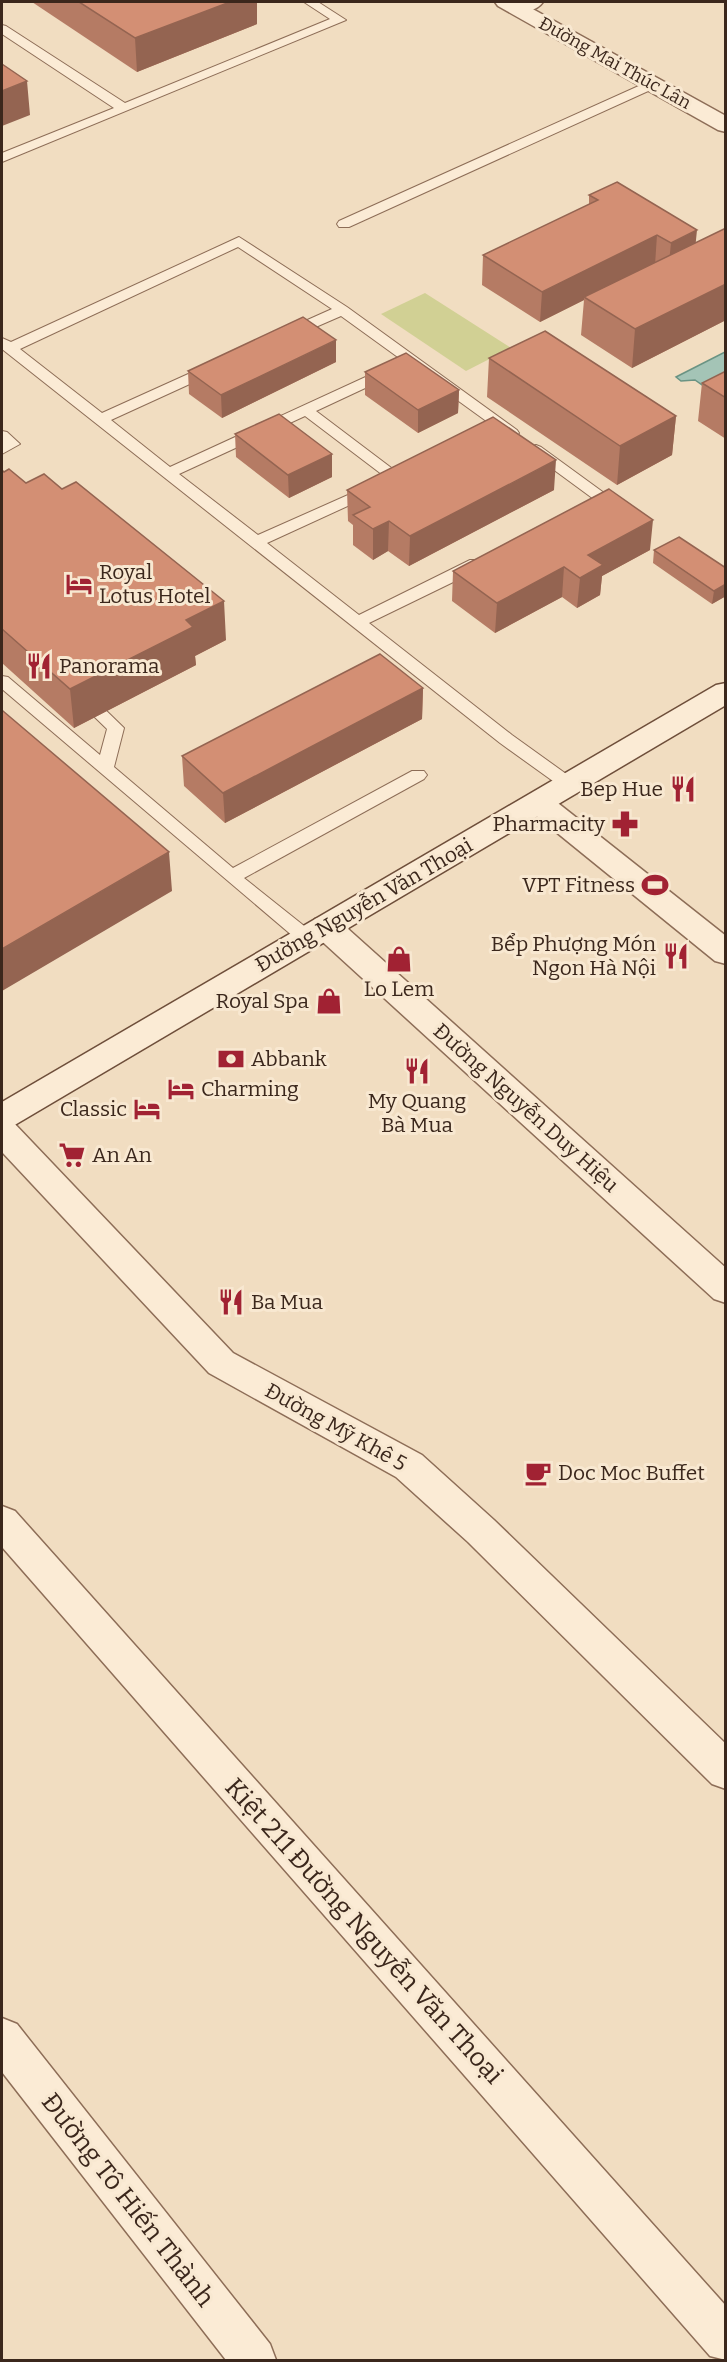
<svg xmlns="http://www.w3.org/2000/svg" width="727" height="2362" font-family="Bitter,serif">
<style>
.green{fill:#d1d094}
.water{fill:#a4c4b6;stroke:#6a9383;stroke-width:1.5}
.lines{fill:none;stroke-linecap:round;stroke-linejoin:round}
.service-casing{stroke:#8d6d57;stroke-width:2}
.minor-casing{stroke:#8d6d57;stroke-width:3}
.tertiary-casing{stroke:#8d6d57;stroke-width:3}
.secondary-casing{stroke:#6e4e3a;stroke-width:3}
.service{fill:#fbebd5;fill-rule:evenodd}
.minor{fill:#fbebd5;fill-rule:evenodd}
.tertiary{fill:#fbebd5;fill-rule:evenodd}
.secondary{fill:#fbebd5;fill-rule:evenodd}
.wall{fill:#b57b64}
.shaded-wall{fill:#946451}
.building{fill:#d38f74;stroke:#946451;stroke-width:1.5}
.labels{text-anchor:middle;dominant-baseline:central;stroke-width:6;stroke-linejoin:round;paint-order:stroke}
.far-street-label{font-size:18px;fill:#3b271c;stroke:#f8e8d1}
.poi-label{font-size:21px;fill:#3b271c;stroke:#f8e8d1;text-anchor:start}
.street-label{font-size:21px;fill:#3b271c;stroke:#f8e8d1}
.near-street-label{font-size:26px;fill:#3b271c;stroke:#f8e8d1}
</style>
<rect width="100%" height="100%" fill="#f1ddc1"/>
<path class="green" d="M425,293L511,348L466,371L381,314Z"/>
<path class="water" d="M725,352V385L712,392L695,380L681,381L676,377Z"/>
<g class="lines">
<g class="service-casing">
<path id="service" d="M304,2H318L346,20L2,162V153L114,108L2,34V25L6,26L125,103L330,19Z
M652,80L658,84L657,87L349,227H339L337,224L339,221Z
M239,237L347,307L517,430L519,433L517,436H507L341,316L295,336H285L283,333L285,330L332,309L238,247L20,349L102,413L206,366H216L218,369L216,372L111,420L170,467L383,369H393L395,372L393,375L316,411L402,476L405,479L402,482H392L305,416L179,474L258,535L366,487H376L379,490L376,493L267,543L359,615L470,560H482L484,564L482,568L369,623L512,735L576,781L579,785L576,789H564L500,743L2,349V338L11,342Z
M2,431L7,432L20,444L2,454Z
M536,445L541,447L611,498L614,501C608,508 595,514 586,511L583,508L595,500L531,453L528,450L531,447Z
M2,676L8,677L100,755L107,729L73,696L75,692H87L124,728L114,767L233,868L412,771H424L427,775L424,779L244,878L313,933L316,938L313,943L307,944L301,943L2,689Z"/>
</g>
<g class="minor-casing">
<path id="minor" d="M515,2H543C537,11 520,15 510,12L507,8Z
M539,793L549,796L726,936V964L715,961L529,810L524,803L529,796Z
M326,916L337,919L726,1268V1303L714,1299L315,935L311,927L315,919Z
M2,1119L13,1122L233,1353L422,1455L494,1520L726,1744V1789L712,1784L468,1542L396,1477L209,1373L2,1152Z
M2,1506L15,1511L726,2306V2360L710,2356L2,1547Z
M2,2018L17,2024L270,2344L276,2360H226L2,2072Z"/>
</g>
<g class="tertiary-casing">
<path id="tertiary" d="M495,2H520L726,116V132L718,130L498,6Z"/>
</g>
<g class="secondary-casing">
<path id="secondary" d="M726,683V705L13,1126L2,1129V1102L716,685Z"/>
</g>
<use href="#service" class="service"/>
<use href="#minor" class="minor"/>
<use href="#tertiary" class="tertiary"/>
<use href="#secondary" class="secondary"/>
</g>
<path class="wall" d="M32,2H257V24L137,72Z
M589,195L696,243L726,228V320L632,368L581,335L584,300L540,322L482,285L483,255L589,205Z
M489,358L676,416L672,455L617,485L487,397Z
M336,362L222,418L189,394L188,371Z
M726,371V439L698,421L702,383Z
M365,372L459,390L458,413L418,433L365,395Z
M235,434L332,454V477L289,498L236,457Z
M2,470L226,640L195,656L196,665L74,728L2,663Z
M347,490H554L409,566L388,551L373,560L353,545V525L348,521Z
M650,550L602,576L600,595L577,608L562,597L495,633L452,601L453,571Z
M654,550L726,568V596L712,604L653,563Z
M423,688L422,719L225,823L184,786L182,756Z"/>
<path class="shaded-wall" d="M230,2H257V24L137,72L135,38Z
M27,81L30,115L2,126V91Z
M697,230L694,260L668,273L671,243Z
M657,235L655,265L584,297V300L540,322L542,292Z
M726,284V320L632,368L635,329Z
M336,340V362L222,418L221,395Z
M459,390L458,413L418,433V410Z
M676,416L672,455L617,485L620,446Z
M332,454V477L289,498L288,475Z
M556,460L554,490L409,566L410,536Z
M653,520L650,550L602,576L600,595L577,608L580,578L588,555Z
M389,521L388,551L373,560V529Z
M564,567L562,597L495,633L497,603Z
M726,584V596L712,604L714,591Z
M224,601L226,640L195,656L196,665L74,728L70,689L186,620Z
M423,688L422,719L225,823L223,793Z
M169,852L172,891L2,991V949Z"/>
<path class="building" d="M79,2H230L135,38Z
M2,64L27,81L2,91Z
M617,182L697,230L671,243L657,235L542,292L483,255L598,200L589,195Z
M726,228V284L635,329L584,297Z
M303,317L336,340L221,395L188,371Z
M545,331L676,416L620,446L489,358Z
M406,353L459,390L418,410L365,372Z
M726,371V398L702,383Z
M279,414L332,454L288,475L235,434Z
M493,417L556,460L410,536L389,521L373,529L353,515L370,507L347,490Z
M9,469L26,483L44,474L62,489L76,482L224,601L186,620L193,627L70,689L2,629V470L4,472Z
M609,489L653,520L588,555L603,565L580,578L564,567L497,603L453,571Z
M679,537L726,568V584L714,591L654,550Z
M380,654L423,688L223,793L182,756Z
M3,711L169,852L2,949V712Z"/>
<defs>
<g id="hotel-bare" transform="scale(2.07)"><path d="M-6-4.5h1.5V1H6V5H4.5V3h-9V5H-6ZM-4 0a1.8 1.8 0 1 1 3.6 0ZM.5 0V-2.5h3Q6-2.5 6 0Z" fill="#a12233" stroke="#f8e8d1" stroke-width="2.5" paint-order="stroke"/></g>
<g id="restaurant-bare" transform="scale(2.07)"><path d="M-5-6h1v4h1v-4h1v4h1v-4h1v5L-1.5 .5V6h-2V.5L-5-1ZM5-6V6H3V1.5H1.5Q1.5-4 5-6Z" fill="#a12233" stroke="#f8e8d1" stroke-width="2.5" paint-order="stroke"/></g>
<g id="pharmacy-bare" transform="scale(2.07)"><path d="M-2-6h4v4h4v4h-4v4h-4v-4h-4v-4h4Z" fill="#a12233" stroke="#f8e8d1" stroke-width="2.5" paint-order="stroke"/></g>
<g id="stadium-bare" transform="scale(2.07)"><path d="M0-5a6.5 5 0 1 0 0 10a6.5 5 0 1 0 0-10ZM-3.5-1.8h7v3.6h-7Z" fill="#a12233" stroke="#f8e8d1" stroke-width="2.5" paint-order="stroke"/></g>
<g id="shop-bare" transform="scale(2.07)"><path d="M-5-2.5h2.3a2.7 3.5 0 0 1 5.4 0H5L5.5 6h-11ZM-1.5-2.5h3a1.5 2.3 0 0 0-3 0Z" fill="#a12233" stroke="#f8e8d1" stroke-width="2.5" paint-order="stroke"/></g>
<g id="bank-bare" transform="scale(2.07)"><path d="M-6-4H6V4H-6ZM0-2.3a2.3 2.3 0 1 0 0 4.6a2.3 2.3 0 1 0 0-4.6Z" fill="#a12233" stroke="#f8e8d1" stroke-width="2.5" paint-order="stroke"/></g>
<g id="supermarket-bare" transform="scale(2.07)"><path d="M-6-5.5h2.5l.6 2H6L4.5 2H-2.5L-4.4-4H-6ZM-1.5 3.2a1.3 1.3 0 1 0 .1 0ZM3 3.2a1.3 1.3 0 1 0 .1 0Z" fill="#a12233" stroke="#f8e8d1" stroke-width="2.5" paint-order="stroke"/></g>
<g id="cafe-bare" transform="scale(2.07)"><path d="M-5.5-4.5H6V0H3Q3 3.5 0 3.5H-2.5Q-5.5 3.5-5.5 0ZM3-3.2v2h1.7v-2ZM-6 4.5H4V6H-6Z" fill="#a12233" stroke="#f8e8d1" stroke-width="2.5" paint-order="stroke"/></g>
</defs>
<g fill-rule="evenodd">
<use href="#hotel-bare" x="79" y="584"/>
<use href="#restaurant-bare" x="39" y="666"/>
<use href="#restaurant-bare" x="683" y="789"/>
<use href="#pharmacy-bare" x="625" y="824"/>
<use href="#stadium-bare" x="655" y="885"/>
<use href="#restaurant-bare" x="676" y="956"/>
<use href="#shop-bare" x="399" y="959"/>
<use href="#shop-bare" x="329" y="1001"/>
<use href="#bank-bare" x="231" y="1059"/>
<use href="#restaurant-bare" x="417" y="1071"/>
<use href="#hotel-bare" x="181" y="1089"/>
<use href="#hotel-bare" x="147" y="1109"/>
<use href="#supermarket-bare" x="72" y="1155"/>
<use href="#restaurant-bare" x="231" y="1302"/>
<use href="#cafe-bare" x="538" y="1473"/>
</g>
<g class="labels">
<g class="far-street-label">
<text transform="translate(615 63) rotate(29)">Đường Mai Thúc Lân</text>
</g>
<g class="poi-label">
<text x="99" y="572">Royal<tspan x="99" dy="24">Lotus Hotel</tspan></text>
<text x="59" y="666">Panorama</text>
<text x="663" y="789" text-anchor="end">Bep Hue</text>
<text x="605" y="824" text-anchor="end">Pharmacity</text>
<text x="635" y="885" text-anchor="end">VPT Fitness</text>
<text x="656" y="944" text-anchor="end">Bểp Phượng Món<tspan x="656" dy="24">Ngon Hà Nội</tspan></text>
<text x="399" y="989" text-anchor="middle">Lo Lem</text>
<text x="309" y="1001" text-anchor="end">Royal Spa</text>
<text x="251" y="1059">Abbank</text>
<text x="201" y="1089">Charming</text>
<text x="417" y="1101" text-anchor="middle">My Quang<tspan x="417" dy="24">Bà Mua</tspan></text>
<text x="127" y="1109" text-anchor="end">Classic</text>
<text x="92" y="1155">An An</text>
<text x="251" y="1302">Ba Mua</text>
<text x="558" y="1473">Doc Moc Buffet</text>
</g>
<g class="street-label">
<text transform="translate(364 905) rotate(-30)">Đường Nguyễn Văn Thoại</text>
<text transform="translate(526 1108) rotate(42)">Đường Nguyễn Duy Hiệu</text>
<text transform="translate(336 1427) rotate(29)">Đường Mỹ Khê 5</text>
</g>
<g class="near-street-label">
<text transform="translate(364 1931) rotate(48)">Kiệt 211 Đường Nguyễn Văn Thoại</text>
<text transform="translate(128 2200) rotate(52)">Đường Tô Hiến Thành</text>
</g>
</g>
<rect width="727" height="2362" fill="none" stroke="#3b271c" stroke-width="6"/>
</svg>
